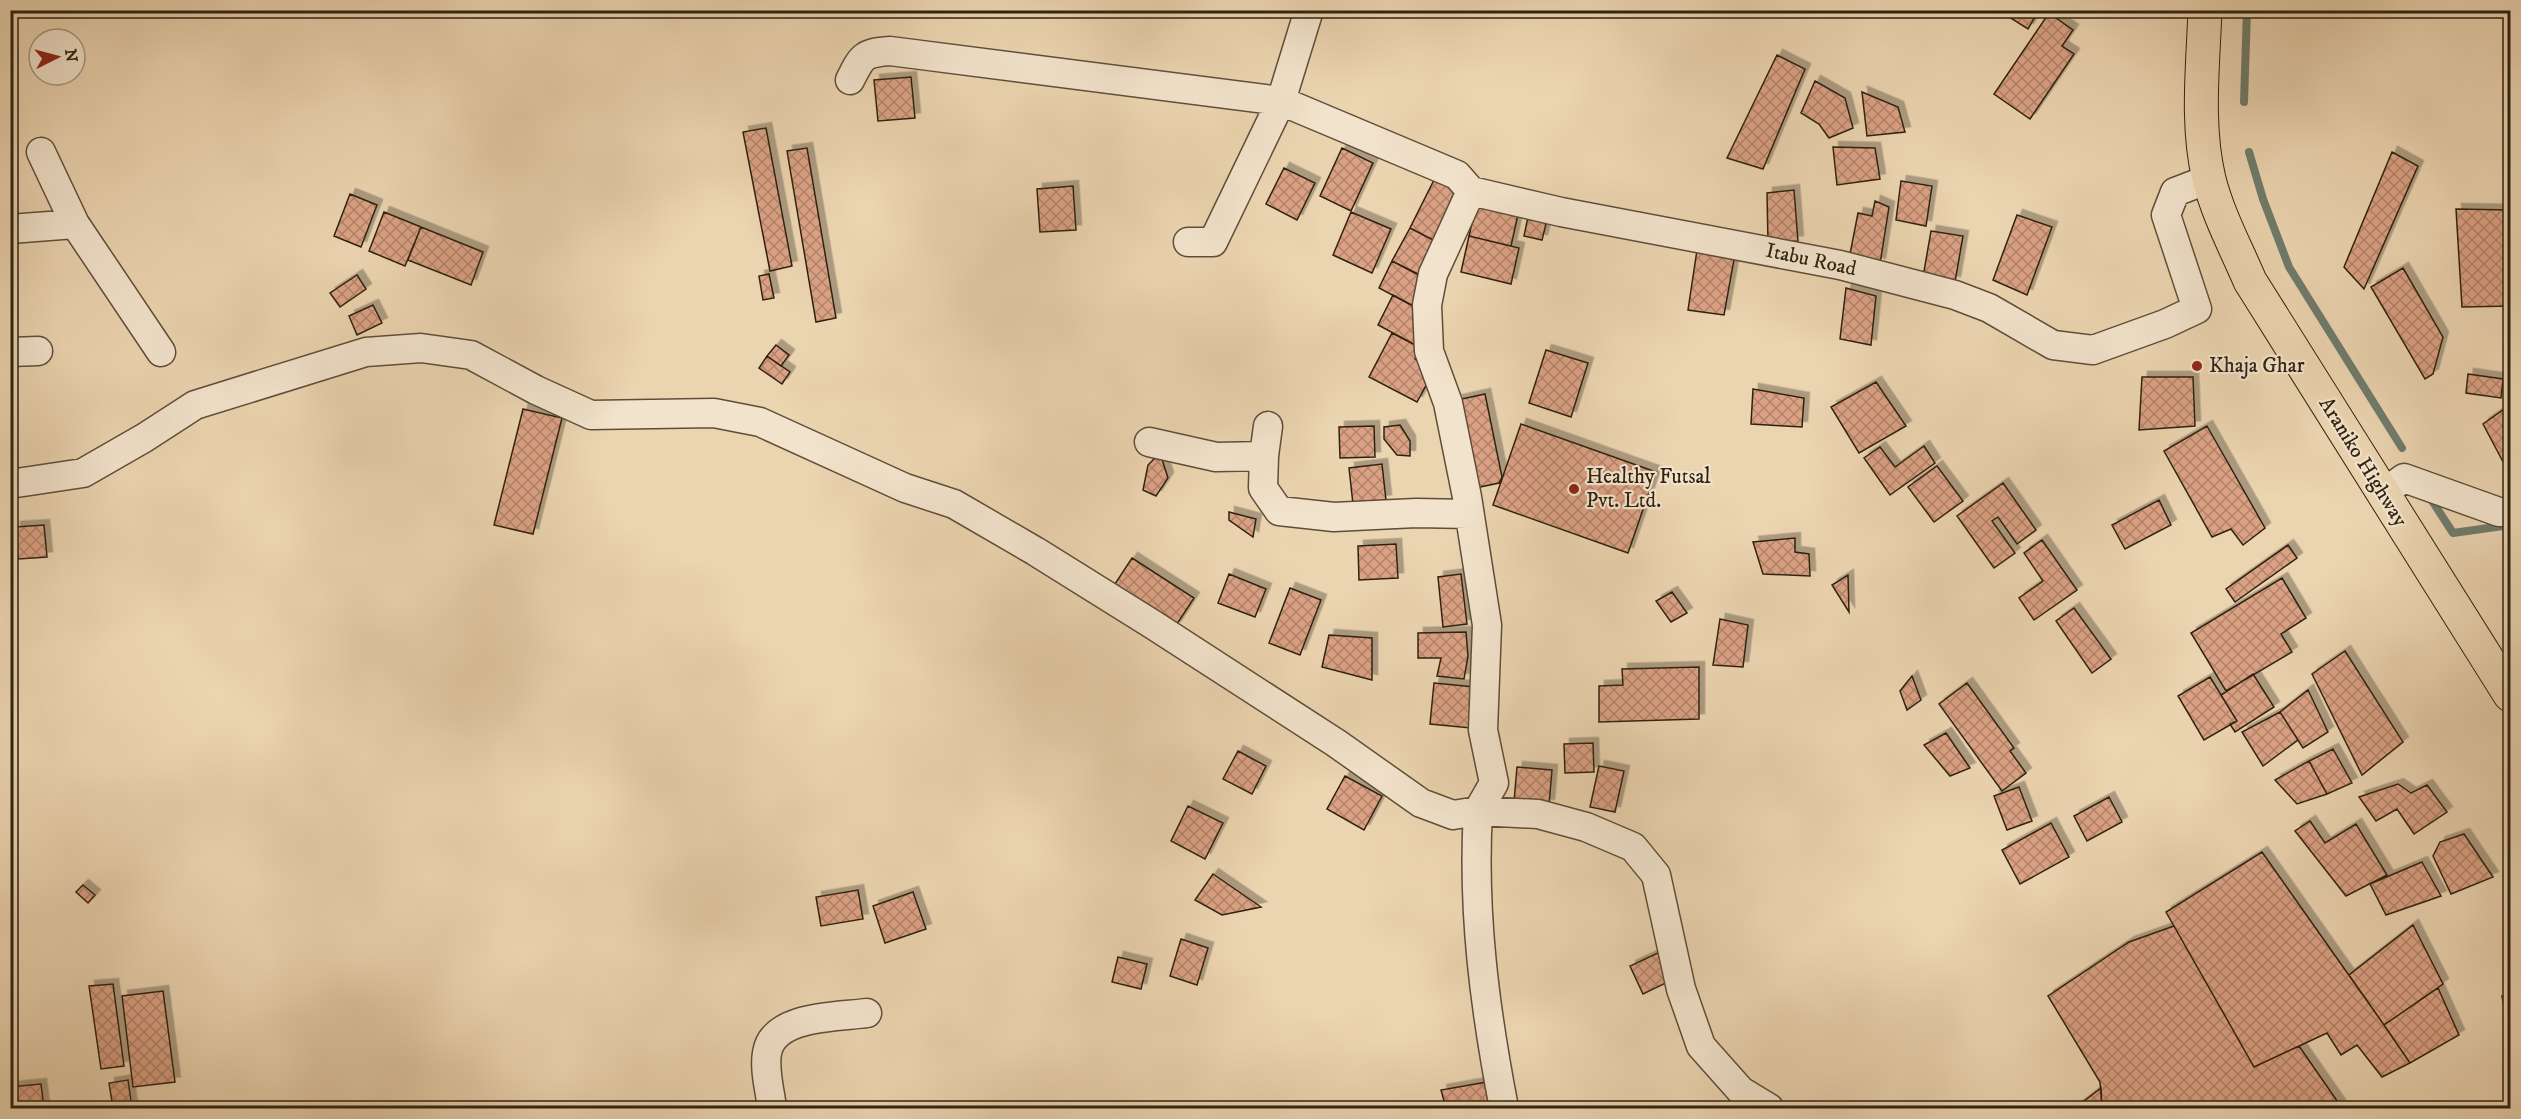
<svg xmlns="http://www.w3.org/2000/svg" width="2521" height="1119" font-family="'IM FELL DW Pica',serif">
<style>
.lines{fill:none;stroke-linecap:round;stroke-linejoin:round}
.stream{stroke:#6f7c6c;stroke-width:8}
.building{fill:url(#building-cross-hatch);stroke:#2f2211;stroke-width:1.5;filter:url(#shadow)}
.minor-casing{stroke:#5e4e39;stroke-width:31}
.trunk-casing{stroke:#2f2211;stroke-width:35}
.minor{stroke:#f2e3cc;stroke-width:28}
.trunk{stroke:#ebd4b0;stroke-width:33}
.poi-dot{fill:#8f2418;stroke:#f2e3cc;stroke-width:2}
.labels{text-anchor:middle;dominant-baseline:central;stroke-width:4.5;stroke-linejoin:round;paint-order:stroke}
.street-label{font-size:21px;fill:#2f2211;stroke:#f2e3cc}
.poi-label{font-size:21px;fill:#2f2211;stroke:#f2e3cc;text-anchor:start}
</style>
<defs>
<pattern id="building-cross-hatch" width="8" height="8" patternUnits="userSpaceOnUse" patternTransform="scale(1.5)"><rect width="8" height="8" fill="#dba184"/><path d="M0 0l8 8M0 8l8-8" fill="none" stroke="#b2836b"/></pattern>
<filter id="shadow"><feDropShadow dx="5.5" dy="-5.5" stdDeviation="0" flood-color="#0004"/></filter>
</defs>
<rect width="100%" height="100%" fill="#ebd4b0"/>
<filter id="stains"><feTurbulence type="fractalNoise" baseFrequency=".00333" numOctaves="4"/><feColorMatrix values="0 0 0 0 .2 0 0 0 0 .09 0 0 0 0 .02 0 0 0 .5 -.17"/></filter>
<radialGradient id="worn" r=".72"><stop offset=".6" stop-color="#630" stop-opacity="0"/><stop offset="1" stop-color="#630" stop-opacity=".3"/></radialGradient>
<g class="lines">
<path class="stream" d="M2244,102L2247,10
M2249,152L2263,199L2289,267L2402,448
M2429,496L2453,533L2510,525"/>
</g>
<path class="building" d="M1998,10H2039L2028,29Z
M2049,13L2073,30L2062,46L2074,54L2030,119L1994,94Z
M1777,55L1805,69L1763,169L1727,158Z
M911,77L915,118L878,121L874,80Z
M1815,81L1845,98L1853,128L1829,138L1819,124L1801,113Z
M1862,92L1898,107L1905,132L1867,136Z
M766,128L792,266L770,271L743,132Z
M1833,147L1875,148L1880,179L1837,185Z
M807,148L836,318L816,322L787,151Z
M1342,148L1373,163L1351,211L1320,196Z
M2392,152L2418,166L2364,289L2344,267Z
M1284,168L1315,183L1297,220L1266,204Z
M1435,178L1465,193L1439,243L1410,228Z
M1901,181L1932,186L1926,226L1896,220Z
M1073,186L1076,230L1040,232L1037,189Z
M1794,190L1798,241L1768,243L1767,193Z
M350,194L377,205L361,247L334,236Z
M1477,201L1519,210L1511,246L1469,236Z
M1875,201L1889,207L1880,264L1850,254L1858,213L1872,216Z
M2456,209L2510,210V306L2462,307Z
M384,212L421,227L405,266L369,251Z
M1351,212L1391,229L1372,273L1333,255Z
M1529,212L1548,216L1542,240L1524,236Z
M2017,215L2052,227L2027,295L1993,280Z
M421,227L483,252L471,285L408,260Z
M1410,228L1439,243L1422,276L1392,261Z
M1931,231L1963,236L1955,282L1923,277Z
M1469,236L1519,248L1511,284L1461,272Z
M1697,250L1735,254L1724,315L1688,310Z
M1392,261L1438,285L1424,312L1379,288Z
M2403,268L2443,337L2433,374L2425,379L2371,287Z
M769,274L774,298L763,300L759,276Z
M357,275L366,289L340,307L330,293Z
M1846,288L1876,296L1871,345L1840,339Z
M1393,295L1436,318L1421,348L1378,325Z
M373,305L382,323L357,335L349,316Z
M1392,333L1421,348L1415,359L1435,369L1417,402L1369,377Z
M776,345L789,355L781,366L767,356Z
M1546,350L1588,363L1571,417L1529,403Z
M767,356L790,372L782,384L759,368Z
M2468,374L2503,379L2501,398L2466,393Z
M2142,377H2193L2195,426L2139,430Z
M1876,382L1906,426L1859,453L1831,407Z
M1753,389L1804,398L1802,427L1751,424Z
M1485,394L1502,477L1499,483L1475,488L1457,400Z
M2510,405V475L2483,424Z
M523,409L562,418L533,534L494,525Z
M1521,424L1656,472L1628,553L1493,505Z
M1400,425L1410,441V456L1397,455L1384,439V427Z
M1374,426L1375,457L1340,458L1339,427Z
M2207,426L2265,528L2243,545L2231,529L2212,537L2164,451Z
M1924,446L1935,463L1890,495L1864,458L1880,447L1895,467Z
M1160,453L1168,478L1156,496L1143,490L1148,465Z
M1382,464L1386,500L1353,504L1349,468Z
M1937,466L1963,501L1934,522L1908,487Z
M2003,483L2036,530L2017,544L1998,517L1992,521L2015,553L1994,568L1957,516Z
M2159,500L2171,525L2125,549L2112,525Z
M1229,512L1256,519L1253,537L1229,520Z
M44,525L47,557L18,559L15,527Z
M1795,538V552L1809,554L1810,576L1763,574L1753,542Z
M2042,540L2077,590L2034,620L2019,598L2043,581L2024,553Z
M1396,544L1398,578L1359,580L1358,546Z
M2288,545L2297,558L2235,602L2226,589Z
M1132,558L1194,598L1175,627L1113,587Z
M1229,574L1266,589L1255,617L1218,603Z
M1461,574L1467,624L1443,627L1438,577Z
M1848,575L1849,612L1832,585Z
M2282,578L2306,618L2281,634L2292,652L2226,691L2191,633Z
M1290,588L1321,600L1300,655L1269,643Z
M1672,592L1687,613L1671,622L1656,601Z
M2074,608L2111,659L2092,673L2056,621Z
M1720,619L1748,625L1743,667L1713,665Z
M1466,632L1468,656L1464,679L1437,676L1441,658H1418V633Z
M1329,635L1372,638V680L1322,667Z
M2345,651L2403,742L2362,775L2312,674Z
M1699,667V719L1599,722V686L1623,685L1622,669Z
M2253,674L2274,707L2235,732L2230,724L2237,721L2221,695Z
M1912,676L1921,700L1907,710L1900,691Z
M2210,677L2237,721L2204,740L2178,696Z
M1434,683L1475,687L1471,728L1430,724Z
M1967,683L2014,748L2010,751L2026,773L2002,791L1939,704Z
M2308,690L2328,732L2303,748L2280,712Z
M2280,712L2298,740L2263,766L2242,732Z
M1946,733L1970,768L1950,776L1924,745Z
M1593,743L1594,772L1565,773L1564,744Z
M2333,749L2352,783L2327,794L2309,761Z
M1238,751L1266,766L1252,794L1223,779Z
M2309,761L2327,794L2297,804L2275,780Z
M1599,766L1624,771L1615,812L1590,807Z
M1517,767L1552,770L1549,805L1514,802Z
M1345,776L1382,796L1364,830L1327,809Z
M2398,784L2411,793L2427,785L2447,812L2414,834L2397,809L2376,821L2359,797Z
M2019,787L2032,821L2007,830L1994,796Z
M2109,797L2122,822L2087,841L2074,816Z
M1188,806L1223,823L1205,859L1171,841Z
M2310,821L2325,843L2356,824L2387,875L2346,896L2295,831Z
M2051,823L2069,857L2020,884L2002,850Z
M2464,834L2493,877L2451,894L2433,856L2440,842Z
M2262,852L2384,1025L2410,1063L2382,1077L2357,1045L2341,1055L2327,1033L2254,1067L2166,912Z
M2422,862L2441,896L2386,915L2370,884Z
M1213,874L1261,907L1222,915L1195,900Z
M83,885L95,895L88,903L76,892Z
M858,890L863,919L821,926L816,897Z
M913,892L926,929L885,943L873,906Z
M2413,925L2443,984L2384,1025L2349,975Z
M2174,926L2254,1067L2299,1046L2342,1108H2102L2100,1082L2048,996L2129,942Z
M1181,939L1208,948L1197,985L1170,976Z
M1662,951L1674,979L1643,994L1630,966Z
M1118,957L1147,964L1141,989L1112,982Z
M113,984L124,1066L101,1069L89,986Z
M2438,988L2459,1035L2410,1063L2384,1025Z
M163,991L175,1082L133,1087L122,996Z
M2502,996H2510V1028H2508Z
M128,1080L132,1108H113L109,1083Z
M1487,1082L1489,1108H1446L1441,1090Z
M41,1084L44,1108H10V1087Z
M2101,1088L2102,1108H2075Z"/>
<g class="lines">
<g class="minor-casing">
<path id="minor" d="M850,80C862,56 863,53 890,51L1281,101L1457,175L1471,191
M41,152L75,224L161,352
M10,229L75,224
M1188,242H1213L1281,101L1309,10
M10,352L38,351
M1149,442L1216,457L1264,456L1263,488L1279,511L1334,517L1416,513L1469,514
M1264,456L1268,426
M10,484L83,473L144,438L195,405L366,352L421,348L471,355L536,390L591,415L714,413L760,422L905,488L954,504L1035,551L1152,624L1336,743L1421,803L1453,815L1478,811L1494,783L1483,730L1487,625L1467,497L1448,403L1429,351L1427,305L1433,274L1471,191L1561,212L1840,265L1955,295L1989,308L2053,345L2093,350L2165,324L2197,309L2166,215L2175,192L2209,179
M2382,494L2404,478L2499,512H2510
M772,1108C770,1091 764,1070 767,1053C773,1015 837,1017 867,1013
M1504,1108C1485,1010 1472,912 1478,811L1538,814L1586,827L1633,847L1656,875L1681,989L1701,1046L1741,1091L1769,1108"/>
</g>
<g class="trunk-casing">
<path id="trunk" d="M2205,10C2203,66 2196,125 2209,179C2218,215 2236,248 2250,281L2510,695"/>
</g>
<use href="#minor" class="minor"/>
<use href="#trunk" class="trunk"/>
</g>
<g class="poi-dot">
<circle cx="2197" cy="366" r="6"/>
<circle cx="1574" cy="489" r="6"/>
</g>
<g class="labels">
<g class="street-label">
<text transform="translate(1811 260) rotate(12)">Itabu Road</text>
<text transform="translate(2363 462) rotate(58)">Araniko Highway</text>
</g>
<g class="poi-label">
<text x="2209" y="366">Khaja Ghar</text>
<text x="1586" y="477">Healthy Futsal<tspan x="1586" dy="24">Pvt. Ltd.</tspan></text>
</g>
</g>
<rect width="2521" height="1119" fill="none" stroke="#ebd4b0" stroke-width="36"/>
<rect x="12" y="12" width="2497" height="1095" fill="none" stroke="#2f2211" stroke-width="3"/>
<rect x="18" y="18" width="2485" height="1083" fill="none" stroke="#2f2211" stroke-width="1.5"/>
<g transform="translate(57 57) rotate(84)"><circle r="28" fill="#f2e3cc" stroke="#a49681" stroke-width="1.5"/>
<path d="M0-4.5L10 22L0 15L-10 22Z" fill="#8f2418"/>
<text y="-9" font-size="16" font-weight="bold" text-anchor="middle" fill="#2f2211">N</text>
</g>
<rect width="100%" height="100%" filter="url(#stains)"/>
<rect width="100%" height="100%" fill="url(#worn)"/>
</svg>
